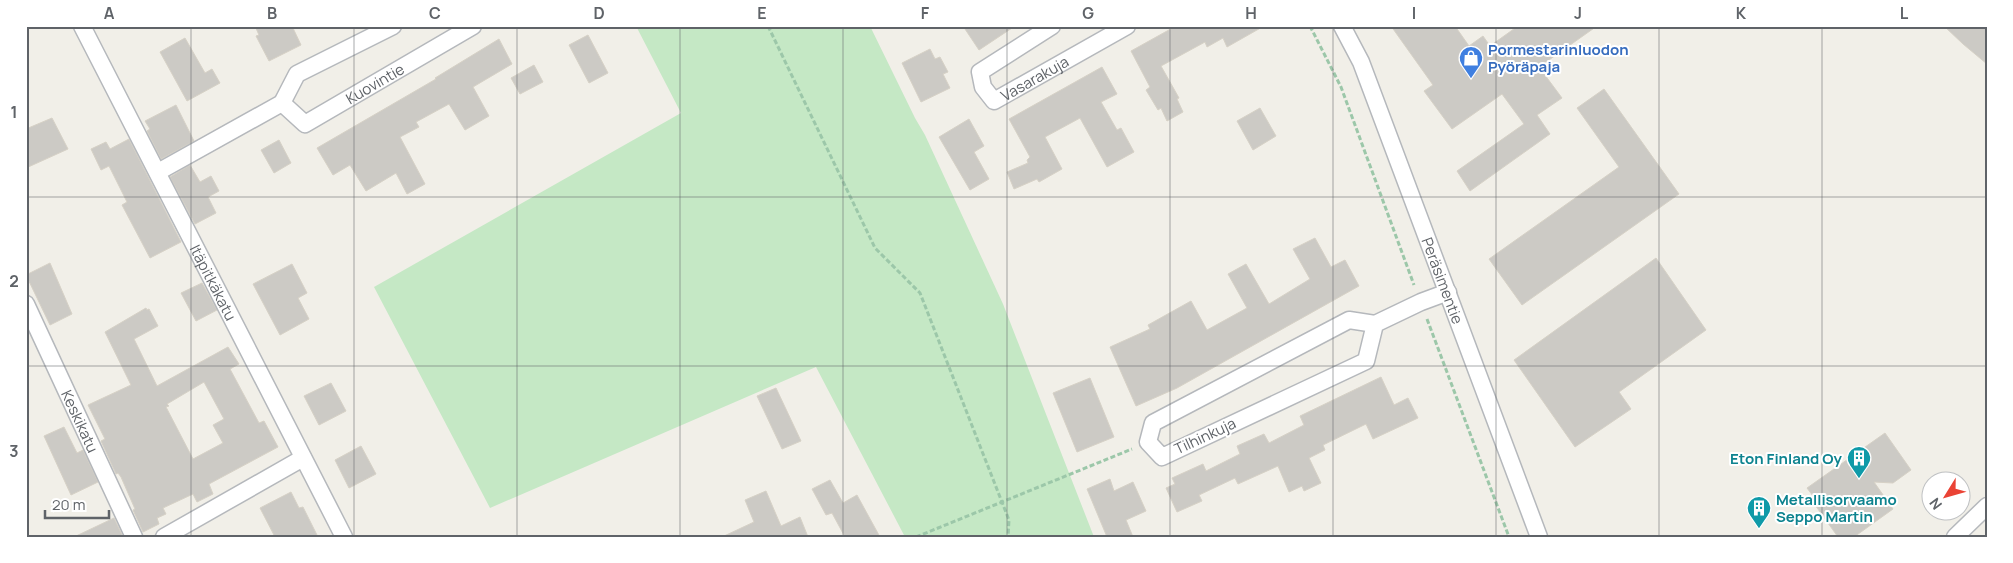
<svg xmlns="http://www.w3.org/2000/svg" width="2013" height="563" font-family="Manrope,sans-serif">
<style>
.green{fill:#c5e8c5}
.building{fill:#cccac5;stroke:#d6d1c6;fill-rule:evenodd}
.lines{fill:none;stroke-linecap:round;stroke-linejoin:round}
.minor-casing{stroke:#b5b8bc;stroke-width:19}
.path{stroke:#9cc7a9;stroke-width:3;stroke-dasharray:5 2.5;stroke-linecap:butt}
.minor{stroke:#fff;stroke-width:16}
.grid{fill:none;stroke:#5f6368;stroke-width:1;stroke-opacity:0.55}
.labels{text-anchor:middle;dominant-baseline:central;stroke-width:4;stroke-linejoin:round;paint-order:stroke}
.shop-label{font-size:15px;font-weight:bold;fill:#366cbe;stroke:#fff;text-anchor:start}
.street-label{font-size:15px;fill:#5f6368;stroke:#fff}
.culture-label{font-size:15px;font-weight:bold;fill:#0d838f;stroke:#fff;text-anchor:end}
.neatline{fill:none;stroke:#5f6368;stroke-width:2}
.grid-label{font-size:16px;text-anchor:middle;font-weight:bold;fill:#5f6368}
</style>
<rect width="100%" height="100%" fill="#f1efe8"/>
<path class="green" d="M636,26H870L915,118L925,135L1003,304L1094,537H905L816,367L490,508L374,287L681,113Z"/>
<path class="building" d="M255,26H292L301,45L269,61L256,36L259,35Z
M963,26H1015L979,50Z
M1176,26H1264L1227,47L1223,38L1207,47L1205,42L1161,66L1179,98L1177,99L1183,112L1167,121L1161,108L1158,110L1146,90L1150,87L1131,51Z
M1391,26H1455L1469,46L1483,36L1490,46L1518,26H1597L1539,67L1562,98L1537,115L1550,134L1470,191L1457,171L1524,124L1502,94L1452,129L1424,91L1433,85Z
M1944,26H1987V64L1963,44Z
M588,35L608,73L589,83L569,45Z
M185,38L205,73L212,69L220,83L187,101L160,52Z
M499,39L512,64L473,87L489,116L465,130L449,104L416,122L419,127L400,137L425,184L407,194L396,173L366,191L350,165L333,175L317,148L436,79L435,78Z
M930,49L935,59L940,57L948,72L943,74L950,88L921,102L902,63Z
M534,65L543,82L520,94L511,78Z
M1102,67L1117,94L1101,102L1117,130L1121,128L1134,152L1107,167L1080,118L1045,137L1062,169L1039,182L1037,179L1014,189L1007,172L1028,163L1027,160L1030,157L1009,119Z
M1604,89L1679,194L1522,305L1489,259L1619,167L1577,108Z
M176,105L194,141L161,159L147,131L150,129L145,121Z
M1260,108L1276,136L1253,150L1237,121Z
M52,118L68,149L26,168V129Z
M969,119L984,146L974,152L989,179L970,190L939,137Z
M129,139L181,242L150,258L122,205L127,202L109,166L101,170L91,149L106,142L110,149Z
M279,140L291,163L274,173L261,150Z
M190,165L200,182L211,176L219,191L208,197L216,213L195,224L170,177Z
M1315,238L1331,267L1345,260L1359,286L1177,388L1136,406L1110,347L1150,329L1148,325L1191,301L1207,330L1247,308L1228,274L1246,264L1269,304L1310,279L1293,249Z
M1656,258L1706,330L1619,392L1631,409L1575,447L1514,360Z
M50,263L72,314L50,325L26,275Z
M292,264L307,293L298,298L309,319L280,335L253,284Z
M202,283L217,310L196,321L181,293Z
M146,308L147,310L149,309L158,326L134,339L157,386L228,347L239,364L230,369L259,423L264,421L278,447L209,484L213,494L197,502L193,494L163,508L166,514L157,518L159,524L143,532L133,510L135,509L121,477L118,473L116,474L101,441L105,439L88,405L131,385L105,332ZM204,382L224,419L213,425L223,443L193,459L166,407L169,406L167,404Z
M1381,377L1394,405L1408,398L1418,418L1373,439L1366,424L1323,445L1325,450L1309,458L1321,483L1304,491L1302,486L1289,492L1278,466L1238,484L1235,478L1199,495L1202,501L1177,512L1166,488L1175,484L1172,478L1203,464L1206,471L1240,454L1237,446L1264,434L1269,443L1304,425L1300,416Z
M1090,378L1114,437L1077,452L1053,393Z
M331,383L346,411L319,425L304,396Z
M776,388L801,441L782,449L757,396Z
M64,427L77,453L83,450L98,482L71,495L44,436Z
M1885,433L1911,470L1893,483L1874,482L1893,509L1854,537H1838L1810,498L1813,496L1807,488Z
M361,446L376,474L349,488L335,460Z
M1110,479L1114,491L1133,482L1146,511L1126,520L1133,537H1107L1087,489Z
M830,480L843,503L857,495L880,537H845L832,513L826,515L812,489Z
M766,491L781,526L800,517L808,537H722L754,522L745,500Z
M291,492L299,508L303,507L318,537H275L260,508Z
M114,518L123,537H74Z"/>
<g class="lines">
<g class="minor-casing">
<g id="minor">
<path id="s1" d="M82,26L344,537"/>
<path id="s2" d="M1052,26L980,72L983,87L994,101L1127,26"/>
<path id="s3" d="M1342,26L1361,62L1539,537"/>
<path id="s4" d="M282,103L305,124L473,26"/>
<path d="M158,172L282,103L297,74L393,26"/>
<path id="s5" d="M26,304L134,537"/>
<path d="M1375,324L1366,361L1162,457L1148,442L1153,423L1349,320L1375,324L1421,302L1448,292"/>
<path d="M164,537L303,458"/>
<path d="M1955,537L1987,506"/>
</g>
</g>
<path class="path" d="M768,26L875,248L920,293L1009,520L1008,537
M1310,26L1341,87L1414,285
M1427,319L1509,537
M916,537L1132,449"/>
<use href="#minor" class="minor"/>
</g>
<path class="grid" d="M191,26V537M354,26V537M517,26V537M680,26V537M843,26V537M1007,26V537M1170,26V537M1333,26V537M1496,26V537M1659,26V537M1822,26V537M26,197H1987M26,366H1987"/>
<defs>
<g id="shop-pin" transform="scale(1.25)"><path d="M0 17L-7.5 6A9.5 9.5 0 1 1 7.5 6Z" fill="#3f7fe0" stroke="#fff"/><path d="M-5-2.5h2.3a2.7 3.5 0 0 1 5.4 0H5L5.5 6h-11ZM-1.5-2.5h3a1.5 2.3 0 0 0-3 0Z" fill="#fff"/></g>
<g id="building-pin" transform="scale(1.25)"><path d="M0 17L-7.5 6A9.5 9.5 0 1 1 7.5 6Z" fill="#0f9aa8" stroke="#fff"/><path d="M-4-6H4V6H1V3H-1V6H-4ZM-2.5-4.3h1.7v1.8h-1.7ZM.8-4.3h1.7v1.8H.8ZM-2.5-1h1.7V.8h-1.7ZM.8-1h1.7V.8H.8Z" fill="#fff"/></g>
</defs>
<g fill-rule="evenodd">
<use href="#shop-pin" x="1471" y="58"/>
<use href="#building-pin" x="1859" y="458"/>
<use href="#building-pin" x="1759" y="508"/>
</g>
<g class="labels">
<g class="shop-label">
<text x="1488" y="49">Pormestarinluodon<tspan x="1488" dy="17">Pyöräpaja</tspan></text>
</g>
<g class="street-label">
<text stroke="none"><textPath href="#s2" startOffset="165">Vasarakuja</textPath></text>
<text stroke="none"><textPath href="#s4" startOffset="112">Kuovintie</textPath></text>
<text stroke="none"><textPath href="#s3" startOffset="274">Peräsimentie</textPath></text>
<text stroke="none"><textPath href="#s1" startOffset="288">Itäpitkäkatu</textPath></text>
<text stroke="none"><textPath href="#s5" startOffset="129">Keskikatu</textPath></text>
<text transform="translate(1205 436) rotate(-25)">Tilhinkuja</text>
</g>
<g class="culture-label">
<text x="1842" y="458">Eton Finland Oy</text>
<text x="1776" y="499" text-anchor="start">Metallisorvaamo<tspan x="1776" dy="17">Seppo Martin</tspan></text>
</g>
</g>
<rect width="2013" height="563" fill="none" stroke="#ffffff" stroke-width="55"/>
<g transform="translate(1946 496) rotate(233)"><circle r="24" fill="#ffffff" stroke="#bfc1c3"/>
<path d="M0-4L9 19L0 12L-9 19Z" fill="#ea4335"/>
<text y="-8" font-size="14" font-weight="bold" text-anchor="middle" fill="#5f6368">N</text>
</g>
<path d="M45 510v8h64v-8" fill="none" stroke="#5f6368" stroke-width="2.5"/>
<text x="52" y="510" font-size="15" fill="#5f6368" stroke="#ffffff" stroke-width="4" paint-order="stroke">20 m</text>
<rect x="28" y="28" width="1958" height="508" class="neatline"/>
<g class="grid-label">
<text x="109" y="19">A</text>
<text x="272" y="19">B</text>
<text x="435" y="19">C</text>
<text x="599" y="19">D</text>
<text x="762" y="19">E</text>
<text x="925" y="19">F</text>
<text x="1088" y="19">G</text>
<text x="1251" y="19">H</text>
<text x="1414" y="19">I</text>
<text x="1578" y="19">J</text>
<text x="1741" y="19">K</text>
<text x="1904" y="19">L</text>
<text x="14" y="118">1</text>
<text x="14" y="287">2</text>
<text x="14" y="457">3</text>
</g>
</svg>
